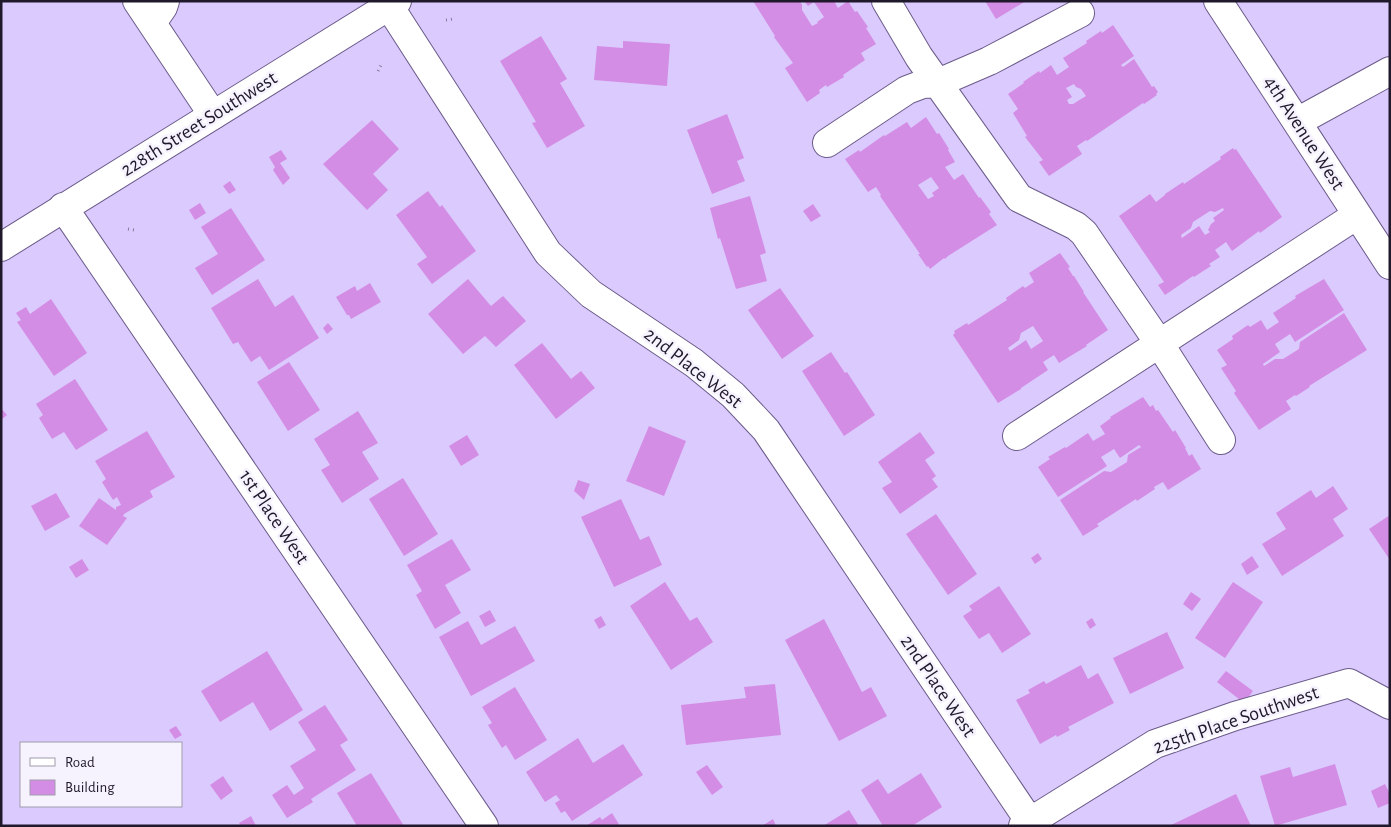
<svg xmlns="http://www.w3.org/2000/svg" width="1391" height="827" font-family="'Alegreya Sans',sans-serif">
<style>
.building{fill:#d48de5;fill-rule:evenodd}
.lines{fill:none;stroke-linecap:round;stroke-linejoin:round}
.minor-casing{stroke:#6b5b89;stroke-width:30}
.major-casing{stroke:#6b5b89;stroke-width:30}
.path{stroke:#86799e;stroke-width:3;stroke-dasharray:1 4;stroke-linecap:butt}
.minor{stroke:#fff;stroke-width:28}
.major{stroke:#fff;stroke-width:28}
.labels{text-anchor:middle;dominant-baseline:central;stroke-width:5;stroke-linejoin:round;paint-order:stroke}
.street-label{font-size:20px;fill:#20192c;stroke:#f6f3fe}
</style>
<rect width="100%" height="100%" fill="#dbcafe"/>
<path class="building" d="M753,1H800L802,5V10L812,26L818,23L817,22L824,17L814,2L808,6L804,1H834L838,8L848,1L855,12L857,11L868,27L866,28L876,44L861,53L865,60L843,75L844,77L827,87L826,85L819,90L820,93L807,102L785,68L793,63L774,37L775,36Z
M985,1H1026L996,19Z
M1113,25L1134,56L1121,65L1123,67L1134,59L1152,87L1154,86L1158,92L1156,94L1157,95L1144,104L1143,103L1087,141L1086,140L1077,146L1082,154L1049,176L1039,162L1043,160L1025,137L1027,136L1013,113L1018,109L1008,94L1024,83L1023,82L1039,71L1040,73L1051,65L1057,75L1069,67L1063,58L1087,43L1086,41L1101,31L1102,33ZM1074,84L1076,87L1081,89L1086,96L1073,104H1069L1067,100L1072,97L1066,88Z
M541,36L567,79L560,83L585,126L547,148L532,123L536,122L500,61Z
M623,41L670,44L667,86L594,80L597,46L623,48Z
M727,114L744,158L737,161L745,181L712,194L687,130Z
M926,117L937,134L939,133L949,149L948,150L955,162L945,167L954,180L963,174L979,198L980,197L991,212L989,214L997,225L948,256L945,259L944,258L930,269L928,266L927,267L918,254H920L880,196L881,195L876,187L868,192L845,159L859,150L860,152L884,135L885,136L907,122L911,128ZM931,177L939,188L932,193L934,196L928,199L918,185Z
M372,120L399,149L373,174L388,190L367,210L323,164Z
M1233,148L1234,150L1236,149L1282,217L1260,233L1259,231L1232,251L1226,242L1215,250L1220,257L1209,264L1211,266L1194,277L1193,276L1165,295L1158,285L1164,282L1119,216L1150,194L1156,202L1165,195V194L1183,182L1184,184L1221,159L1220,157ZM1223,208L1224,210L1213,218L1215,221L1211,224L1208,230L1210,232L1205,235L1199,226L1182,238L1181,235L1191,228L1193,222L1210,211L1215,212Z
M281,150L287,159L280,163L290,178L283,185L273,170L275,167L269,157Z
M230,181L236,190L229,194L223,186Z
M428,191L440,207L442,205L476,251L432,284L417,264L427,257L396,215Z
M750,196L766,253L760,255L767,281L736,289L720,238L718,239L710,208Z
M200,203L206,213L195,220L189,210Z
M813,204L821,216L811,222L803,211Z
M231,208L265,260L212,295L195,268L218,254L201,227Z
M1060,253L1070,267L1068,268L1073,276H1074L1084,292H1083L1108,330L1086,345L1087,346L1059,363L1054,355L1043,362L1048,370L1021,388V389L998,403L953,335L955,333L954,331L967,323L968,325L1007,300L1006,298L1023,286L1025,288L1034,282L1029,273ZM1033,326L1043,341L1031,349L1026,340L1010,351L1008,348L1019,340L1021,333Z
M258,279L275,307L293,295L319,338L269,370L260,356L251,362L238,342L233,344L211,308Z
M468,279L491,306L503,296L526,321L496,347L485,336L463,354L428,314Z
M1324,279L1344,310L1295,342L1290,334L1275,344L1280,352L1263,364L1264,366L1275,359H1283L1299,349L1300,342L1344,313L1367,350L1309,386L1310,387L1296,396L1295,395L1286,401L1291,409L1259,430L1234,393L1236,391L1221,368L1227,365L1217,350L1233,339L1232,336L1248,325L1250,327L1261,320L1267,330L1279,322L1273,313L1296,298L1295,296Z
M370,283L381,302L351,319L349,315H347L336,297L355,286L357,291Z
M780,288L814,336L782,359L748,310Z
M51,299L87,353L54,376L17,322L21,320L16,313L26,307L30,314Z
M328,323L333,329L327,334L323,328Z
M542,343L571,379L581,371L595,388L556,419L514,365Z
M831,352L845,373L847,372L875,415L844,436L802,371Z
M289,362L320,410L288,431L257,382Z
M75,379L108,430L76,450L64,432L52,439L39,418L43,415L36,404Z
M1143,397L1150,407L1153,405L1156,411L1158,410L1173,432L1175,430L1186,448H1185L1189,456L1192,454L1201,469L1168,490L1163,482L1154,487L1155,489L1137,501L1136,499L1097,524L1099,526L1083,536L1060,500L1104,471L1111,472L1127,462L1128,455L1141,447L1139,445L1120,458L1114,449L1101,457L1107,466L1058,497L1038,467L1050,459L1048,457L1065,447L1066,448L1088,433L1093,441L1105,434L1100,426L1111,418L1110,417Z
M1,408L7,415L1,420Z
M358,411L378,443L362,452L379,479L342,503L321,470L330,465L314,439Z
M649,426L686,441L664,496L626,481Z
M147,431L175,477L150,491L153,497L124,514L123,516L127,518L107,545L79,526L99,498L116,510V507L121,505L117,497L113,500L102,482L106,479L95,461Z
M920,432L935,453L925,460L936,476L932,479L938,487L900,514L882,488L892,482L878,462Z
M467,435L479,455L461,466L449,446Z
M403,478L438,534L404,556L369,499Z
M578,480L590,484L584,500L574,491Z
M1333,486L1348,509L1333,519L1344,536L1282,576L1262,544L1286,529L1276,513L1311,490L1316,498Z
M56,493L70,517L45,531L31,506Z
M621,499L640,540L649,536L662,565L614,587L581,517Z
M936,514L977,574L948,595L906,534Z
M1390,515V560L1369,529Z
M452,539L471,570L445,585L461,613L435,629L416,595L422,591L407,565Z
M1038,553L1042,559L1035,564L1031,558Z
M1252,556L1259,567L1247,575L1241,564Z
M82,559L89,570L76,578L69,567Z
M665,582L690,621L697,617L713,642L671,670L630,606Z
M1233,582L1263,602L1225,658L1195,638Z
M999,586L1031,634L1002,653L989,633L979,639L963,616L972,610L969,606Z
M1191,592L1201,599L1192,611L1183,604Z
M490,610L496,621L485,627L479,616Z
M601,616L606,625L599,629L594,620Z
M1092,618L1096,625L1090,629L1086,622Z
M824,619L862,692L871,687L887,716L839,741L785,640Z
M468,621L481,645L515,626L535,661L471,696L439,637Z
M1167,632L1184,668L1130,694L1113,658Z
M267,651L303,710L270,731L253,702L220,722L201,691Z
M1081,665L1088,679L1098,673L1114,703L1068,727L1070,730L1057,737L1056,735L1040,744L1016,700L1030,693L1028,690L1044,681L1046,684Z
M1226,671L1253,691L1244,703L1217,682Z
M775,684L781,735L686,745L681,705L746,698L744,687Z
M515,687L547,740L515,760L506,745L502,748L488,725L492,723L482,707Z
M325,705L348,740L340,745L356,770L311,799L313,802L287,818L272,795L287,785L294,795L304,788L290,766L316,750L298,722Z
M176,726L182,735L175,739L169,730Z
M578,738L593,763L623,744L643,775L572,821L565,811L561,813L555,803L560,800L556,795L545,802L526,772Z
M1335,764L1347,805L1275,826L1260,776L1290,767L1293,777Z
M707,765L723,787L712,795L696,772Z
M371,773L404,826H357L337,793Z
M921,773L942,807L912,826H883L861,790L878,779L888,794Z
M223,776L233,791L221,800L210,785Z
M1385,784L1390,794V803L1378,808L1371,791Z
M1236,794L1251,826H1169Z
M849,810L859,826H823Z
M612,813L620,826H586L600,817L602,820Z
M251,816L256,826H241L239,823Z
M773,819L776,826H762Z"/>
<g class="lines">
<g class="minor-casing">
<path id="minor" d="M137,1L213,115
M886,1L919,57L1019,198L1076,226L1084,233L1159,343L1221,440
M1218,1L1390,265
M389,6L548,253L591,294L694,363L733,395L766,430L1030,822
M152,23L163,7L165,1
M1297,122L1390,71
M827,143L907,90L923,84L938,83L989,61L1080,13
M63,207L484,826
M1017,436L1357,215
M1023,826L1155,744L1235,716L1349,683L1390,705"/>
</g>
<g class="major-casing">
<path id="major" d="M1,247L397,1"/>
</g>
<path class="path" d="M446,20L454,19
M378,71L382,63
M128,229L134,230"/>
<use href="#minor" class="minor"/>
<use href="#major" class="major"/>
</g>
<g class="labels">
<g class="street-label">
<text transform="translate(199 124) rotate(-32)">228th Street Southwest</text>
<text transform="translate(1304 133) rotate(57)">4th Avenue West</text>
<text transform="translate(693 368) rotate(38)">2nd Place West</text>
<text transform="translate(274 517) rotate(56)">1st Place West</text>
<text transform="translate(938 686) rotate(56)">2nd Place West</text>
<text transform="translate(1236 720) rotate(-19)">225th Place Southwest</text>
</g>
</g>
<rect width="1391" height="827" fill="none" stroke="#20192c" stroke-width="5"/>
<rect x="20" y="742" width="162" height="65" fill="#f6f3fe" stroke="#a09caa"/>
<rect x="30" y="758" width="25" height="8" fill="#ffffff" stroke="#a09caa"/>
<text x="65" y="767" font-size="15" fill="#20192c">Road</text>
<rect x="30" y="780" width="25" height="15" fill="#d48de5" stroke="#a09caa"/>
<text x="65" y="792" font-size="15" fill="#20192c">Building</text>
</svg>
